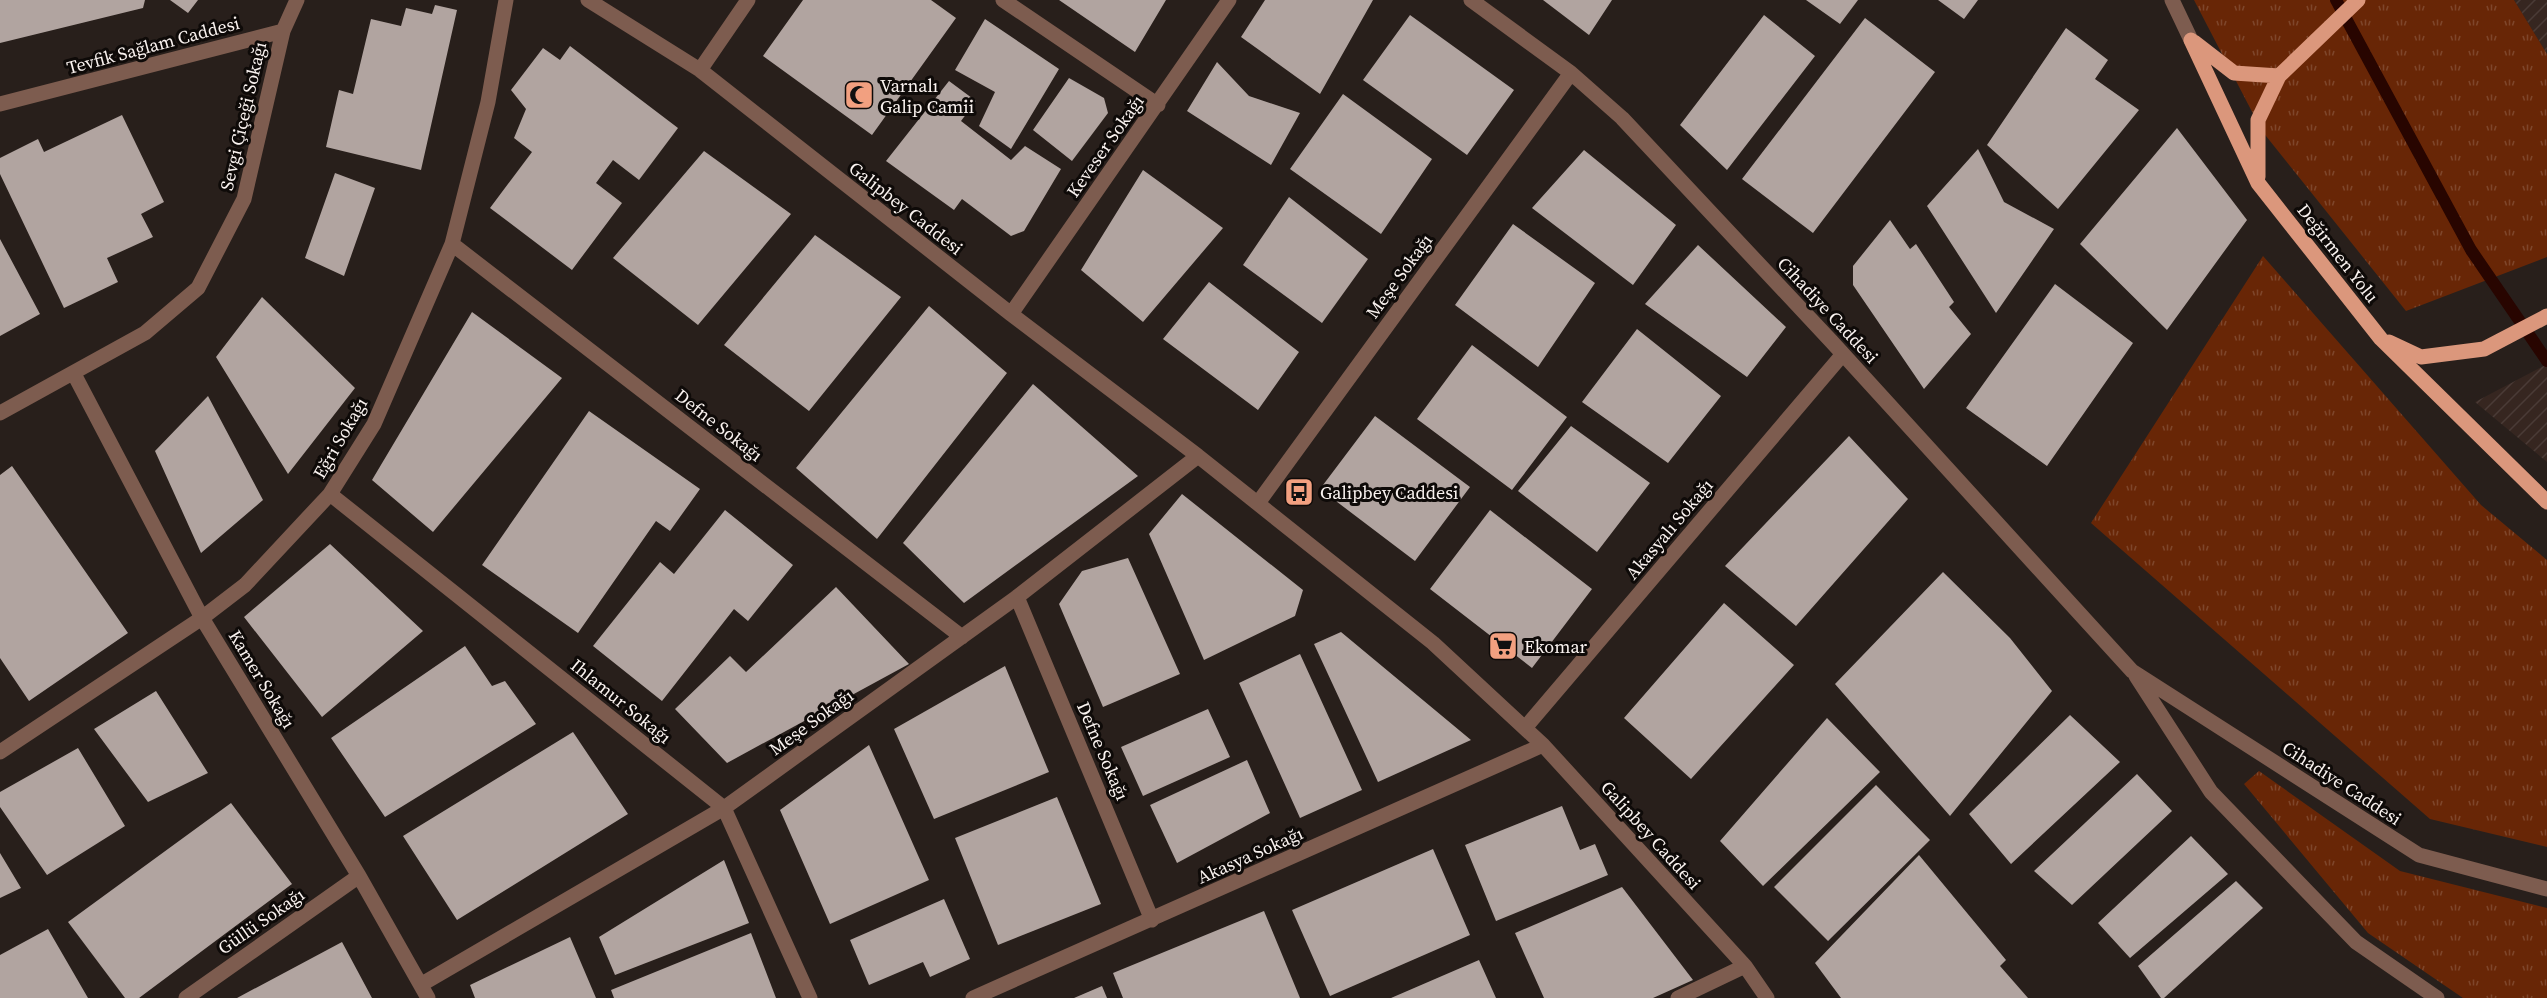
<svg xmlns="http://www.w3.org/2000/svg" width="2547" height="998" font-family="'Source Serif 4',serif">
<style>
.industrial{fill:url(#industrial-furrows)}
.grass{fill:url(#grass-tufts)}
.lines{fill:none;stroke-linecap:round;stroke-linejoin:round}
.stream{stroke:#280500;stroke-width:12}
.building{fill:#b1a4a0}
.minor{stroke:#7d5c4f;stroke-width:15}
.major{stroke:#db977c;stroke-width:15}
.labels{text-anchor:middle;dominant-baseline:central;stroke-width:6;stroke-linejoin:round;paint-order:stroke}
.street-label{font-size:18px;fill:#faf3f0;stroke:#0e0a08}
.poi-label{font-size:18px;fill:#faf3f0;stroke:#0e0a08;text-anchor:start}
</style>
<defs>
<pattern id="industrial-furrows" width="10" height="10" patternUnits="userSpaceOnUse" patternTransform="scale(1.5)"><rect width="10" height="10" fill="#362620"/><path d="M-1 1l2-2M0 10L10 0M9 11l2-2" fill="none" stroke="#4a3b36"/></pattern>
<pattern id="grass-tufts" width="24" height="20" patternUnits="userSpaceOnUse" patternTransform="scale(1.5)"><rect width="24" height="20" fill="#682606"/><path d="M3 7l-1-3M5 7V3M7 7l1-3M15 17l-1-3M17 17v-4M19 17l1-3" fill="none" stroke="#7e462b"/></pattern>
</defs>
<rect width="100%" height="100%" fill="#281f1b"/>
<path class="industrial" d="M2514,0H2547V54Z
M2547,364V462L2475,402Z"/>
<path class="grass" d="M2194,0H2514L2547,54V257L2406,311L2262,131Z
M2263,256L2481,505L2547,560V847L2430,819L2091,523Z
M2259,771L2400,871L2547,908V998H2463L2368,933L2244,784Z"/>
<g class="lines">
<path class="stream" d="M2336,0L2471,250L2547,361"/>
</g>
<path class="building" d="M0,0H145L143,8L0,43Z
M170,0H198L188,13Z
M803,0H931L956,18L872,135L763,56Z
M1059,0H1166L1135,52Z
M1265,0H1373L1320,94L1241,37Z
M1543,0H1612L1589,35Z
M1806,0H1858L1840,24Z
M1938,0H1978L1964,19Z
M435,5L457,10L421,170L326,147L339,90L353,94L371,19L401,26L406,8L432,14Z
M1410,15L1514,90L1467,155L1363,80Z
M1764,15L1815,56L1727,170L1680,125Z
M1865,18L1935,72L1813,233L1742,179Z
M985,19L1059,69L1011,149L979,126L995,92L955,70Z
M2066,28L2108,60L2095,79L2139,110L2058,209L1987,145Z
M570,46L678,128L639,180L613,160L596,183L622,203L572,270L490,208L532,152L514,138L526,109L511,90L543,48L560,60Z
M1217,62L1249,96L1300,113L1271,165L1187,111Z
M1069,78L1104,98L1108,113L1072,161L1033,130Z
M949,81L976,101L961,121L1011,160L1025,146L1061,169L1024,231L1011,236L962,199L954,210L886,161Z
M1343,94L1432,159L1381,234L1290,169Z
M122,115L164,202L141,214L153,237L107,258L118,282L64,308L0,174V158L38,139L44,152Z
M2177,128L2247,220L2167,330L2080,244Z
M1978,149L2004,202L2054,229L1996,313L1927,206Z
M1584,150L1676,225L1633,285L1532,208Z
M704,151L791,214L698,325L613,258Z
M1143,170L1223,228L1143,322L1081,270Z
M335,173L375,188L344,276L305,258Z
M1289,197L1368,259L1322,323L1243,265Z
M1890,220L1910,249L1916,244L1954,302L1949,307L1971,334L1924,389L1853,285V266Z
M1513,224L1595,283L1538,367L1455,305Z
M815,235L901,297L809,411L724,345Z
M0,239L40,314L0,336Z
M1698,245L1786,327L1747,377L1645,304Z
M1209,282L1299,352L1258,410L1163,339Z
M2055,284L2133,343L2047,466L1966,408Z
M262,297L355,388L288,474L216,357Z
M929,306L1007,373L877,539L796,468Z
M472,312L562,378L433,532L372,480Z
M1637,329L1721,396L1668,463L1582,402Z
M1472,345L1567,417L1512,490L1417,419Z
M1033,384L1138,476L964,603L903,543Z
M208,396L263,500L201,553L155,451Z
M589,411L700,489L670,531L656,521L578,633L482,565Z
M1375,416L1470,487L1415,561L1320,489Z
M1571,426L1650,483L1597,552L1518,491Z
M1849,436L1908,499L1796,626L1725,566Z
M12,466L128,633L29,701L0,658V475Z
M1182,494L1303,590L1295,616L1204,660L1149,534Z
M725,510L793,565L748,621L734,609L662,701L593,646L660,562L674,574Z
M1490,510L1592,589L1532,668L1430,589Z
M330,544L423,631L322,717L244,617Z
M1128,558L1180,674L1103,707L1059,604L1082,571Z
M1943,572L2010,638L2052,691L1950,816L1835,684Z
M836,587L909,664L727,763L675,709L730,656L746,672Z
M1724,603L1794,665L1691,779L1624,718Z
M1341,632L1471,740L1378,782L1314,644Z
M465,646L492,686L505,681L536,724L385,817L331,738Z
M1300,654L1362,790L1300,818L1239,683Z
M1005,666L1049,772L934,819L894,729Z
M156,691L208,773L148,802L94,729Z
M1208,709L1230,757L1143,796L1121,747Z
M2070,715L2120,762L2011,864L1969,814Z
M1827,718L1880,772L1763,886L1720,841Z
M573,732L628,814L457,920L403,836Z
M869,745L929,880L830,924L780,810Z
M78,748L125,826L47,875L0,807V792Z
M1247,760L1270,813L1177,863L1150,805Z
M2137,774L2172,811L2072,905L2034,871Z
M1876,785L1930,840L1828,941L1774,887Z
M1057,797L1101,904L998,945L955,838Z
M231,803L292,884L139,998H125L68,922Z
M1562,806L1580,850L1595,844L1608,875L1496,921L1465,845Z
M2191,836L2228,874L2130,958L2098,923Z
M1433,849L1470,935L1330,996L1292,910Z
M0,853L21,888L0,898Z
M1919,855L2006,960L2000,966L2028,998H1841L1815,963Z
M724,860L749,923L615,975L599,937Z
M2236,881L2263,908L2164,998H2161L2138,966Z
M1622,887L1693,980L1653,998H1544L1515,933Z
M944,899L970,959L930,977L923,962L869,985L850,940Z
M1264,911L1300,998H1123L1113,973Z
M48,929L88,998H0V955Z
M751,933L776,998H614L611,990Z
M570,937L596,998H475L470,985Z
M342,942L372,998H237Z
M1479,960L1496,998H1391Z
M1102,986L1107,998H1074Z"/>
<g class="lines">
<path class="minor" d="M588,0L700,70L1011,314L1198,456L1433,643L1543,745L1745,966L1767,998
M1003,0L1158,105
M1471,0L1571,73L1622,118L1832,342L2132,671L2419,855L2547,889
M2172,0L2191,40
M700,70L748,0
M0,104L283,31L297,0
M452,244L962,637
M1011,314L1229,0
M74,374L202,618L359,876L428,998
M0,413L145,333L198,288L244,199L283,31
M330,494L724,808L810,998
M1258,503L1571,73
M1017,597L1152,920
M2136,676L2211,792L2356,942L2437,998
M1525,728L1843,354
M0,752L202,618L245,585L330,494L374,424L452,244L488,102L506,0
M422,984L724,808L1017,597L1198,456
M186,998L359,876
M973,998L1543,745
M1678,998L1745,966"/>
<path class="major" d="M2191,40L2258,183L2381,339L2547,502
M2194,42L2234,73L2279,76
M2258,177V120L2279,76L2358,0
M2389,342L2421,357L2484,349L2547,316"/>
</g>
<defs>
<g id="mosque-square" transform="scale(1.5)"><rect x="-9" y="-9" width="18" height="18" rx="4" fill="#f2a080" stroke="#0e0a08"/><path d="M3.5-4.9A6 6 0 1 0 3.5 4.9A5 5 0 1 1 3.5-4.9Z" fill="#111"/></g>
<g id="bus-square" transform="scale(1.5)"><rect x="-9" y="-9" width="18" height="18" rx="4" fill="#f2a080" stroke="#0e0a08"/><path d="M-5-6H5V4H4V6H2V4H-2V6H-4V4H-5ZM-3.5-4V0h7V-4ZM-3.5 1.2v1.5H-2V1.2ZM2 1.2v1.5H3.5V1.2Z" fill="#111"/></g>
<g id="supermarket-square" transform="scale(1.5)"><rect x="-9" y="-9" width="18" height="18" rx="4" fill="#f2a080" stroke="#0e0a08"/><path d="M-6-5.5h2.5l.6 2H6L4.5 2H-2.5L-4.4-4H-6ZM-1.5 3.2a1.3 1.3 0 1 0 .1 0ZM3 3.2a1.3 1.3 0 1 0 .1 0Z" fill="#111"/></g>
</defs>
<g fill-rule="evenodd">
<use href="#mosque-square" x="859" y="95"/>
<use href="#bus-square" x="1299" y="492"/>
<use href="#supermarket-square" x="1503" y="646"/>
</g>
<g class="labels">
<g class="street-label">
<text transform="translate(153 45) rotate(-15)">Tevfik Sağlam Caddesi</text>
<text transform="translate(243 116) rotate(-77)">Sevgi Çiçeği Sokağı</text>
<text transform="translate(1105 146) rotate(-55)">Keveser Sokağı</text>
<text transform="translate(906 208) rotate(38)">Galipbey Caddesi</text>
<text transform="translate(2338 253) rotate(52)">Değirmen Yolu</text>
<text transform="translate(1399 276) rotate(-54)">Meşe Sokağı</text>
<text transform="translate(1828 310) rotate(47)">Cihadiye Caddesi</text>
<text transform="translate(719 425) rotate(38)">Defne Sokağı</text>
<text transform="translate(340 438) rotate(-60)">Eğri Sokağı</text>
<text transform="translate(1669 529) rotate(-50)">Akasyalı Sokağı</text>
<text transform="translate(262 679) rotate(59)">Kamer Sokağı</text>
<text transform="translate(621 701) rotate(39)">Ihlamur Sokağı</text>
<text transform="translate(811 722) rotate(-36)">Meşe Sokağı</text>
<text transform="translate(1103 751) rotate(67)">Defne Sokağı</text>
<text transform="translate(2342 783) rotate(33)">Cihadiye Caddesi</text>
<text transform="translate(1651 835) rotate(48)">Galipbey Caddesi</text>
<text transform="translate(1250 855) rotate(-24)">Akasya Sokağı</text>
<text transform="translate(261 921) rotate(-35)">Güllü Sokağı</text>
</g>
<g class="poi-label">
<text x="880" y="85">Varnalı<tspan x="880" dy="21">Galip Camii</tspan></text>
<text x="1320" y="492">Galipbey Caddesi</text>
<text x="1524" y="646">Ekomar</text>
</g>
</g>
</svg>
